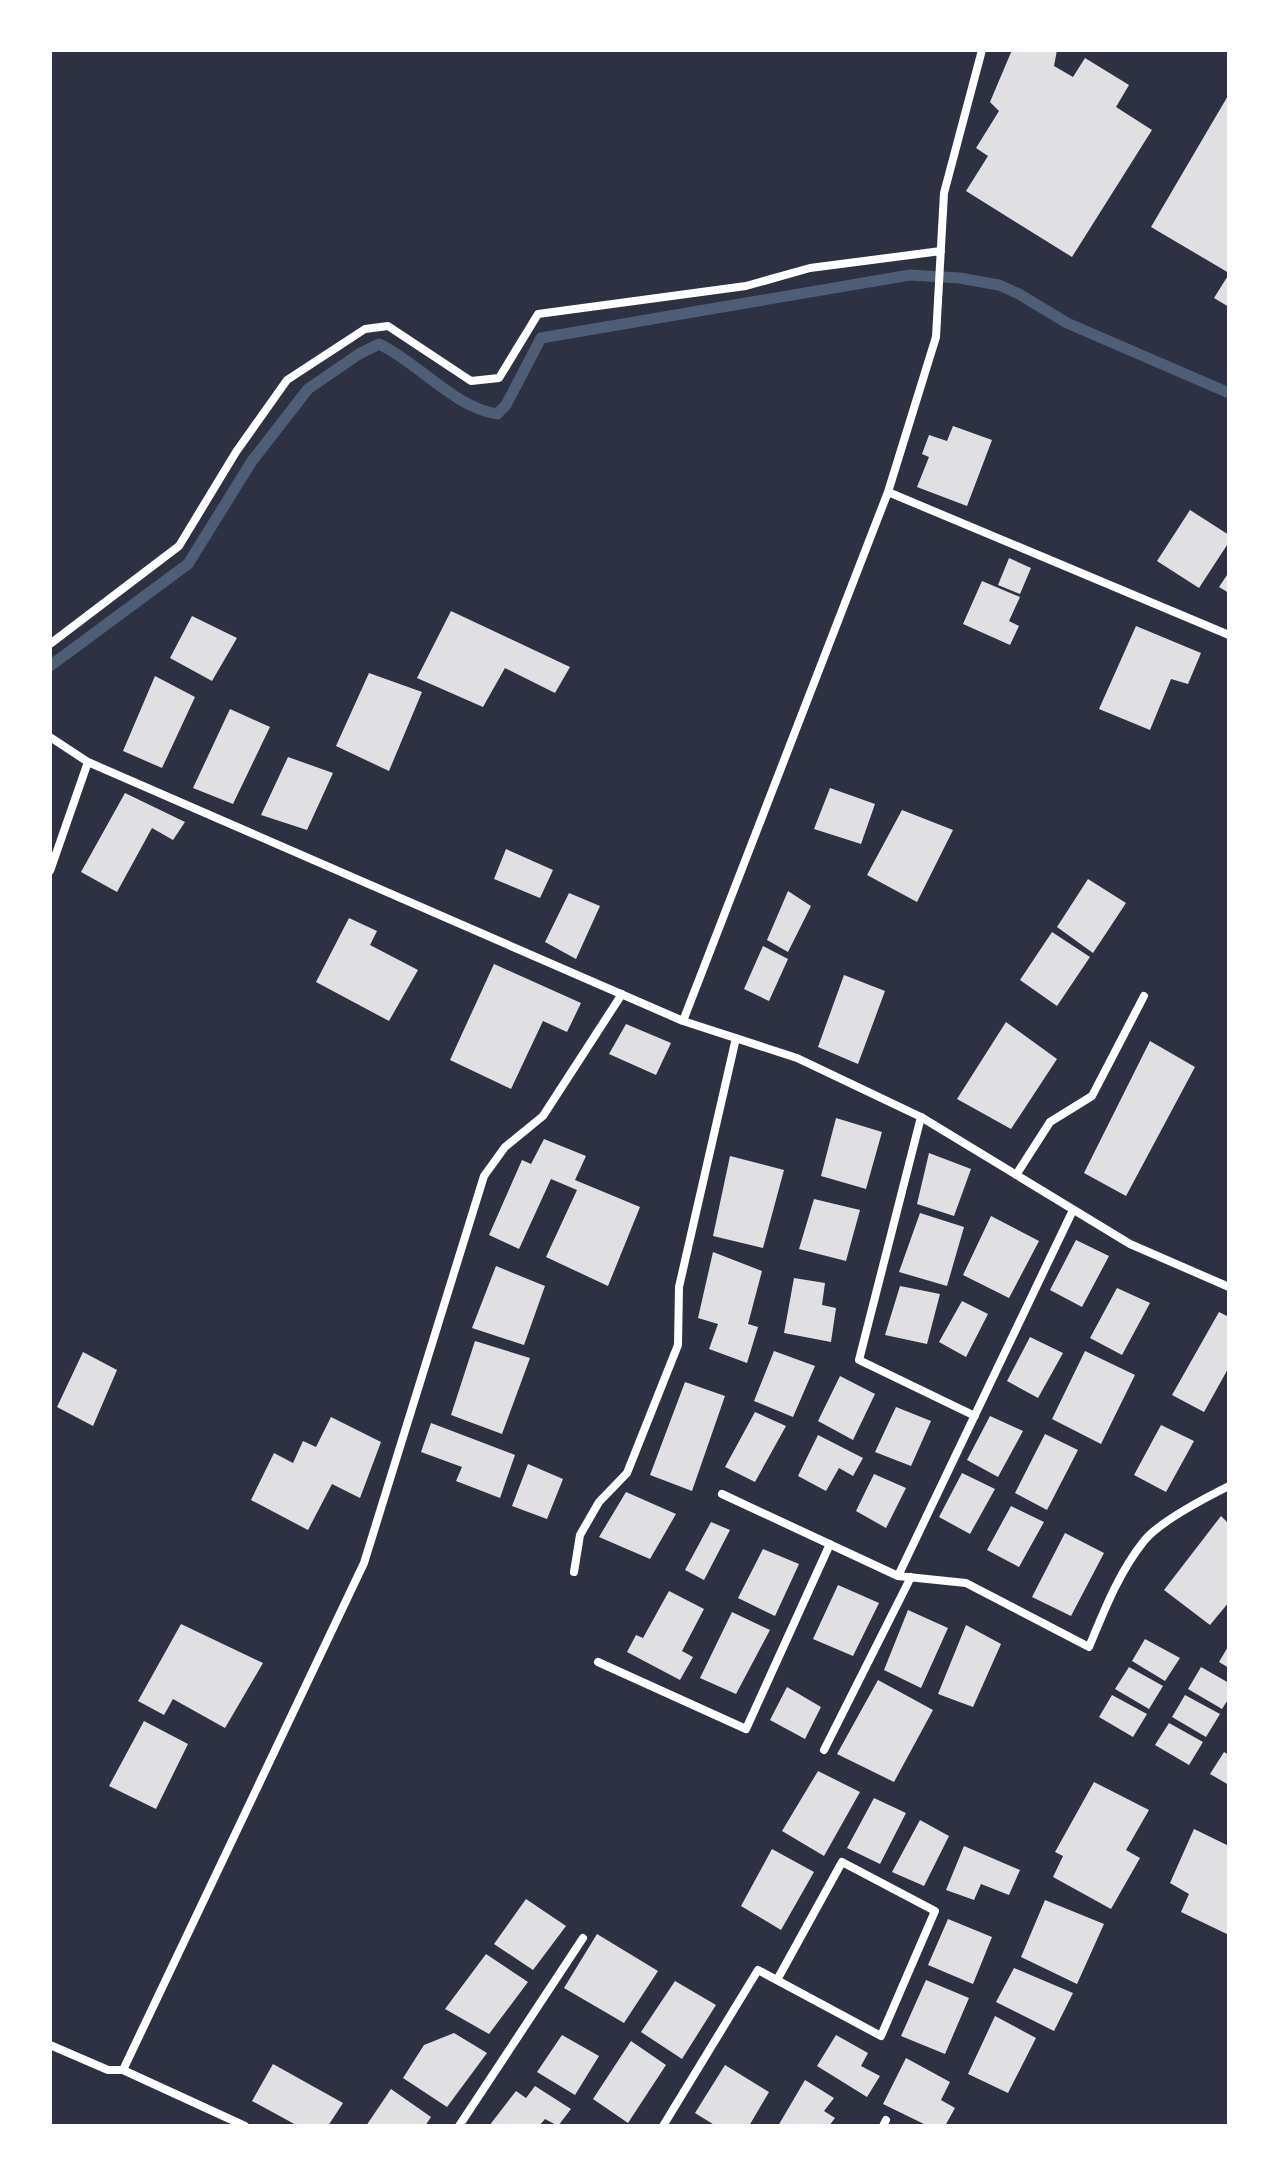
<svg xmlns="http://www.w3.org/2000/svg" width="1279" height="2176" font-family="'Fira Sans Condensed',sans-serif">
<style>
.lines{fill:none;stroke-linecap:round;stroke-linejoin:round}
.stream{stroke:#4f5d75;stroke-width:11}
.building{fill:#e0e0e3}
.minor{stroke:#fff;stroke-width:8}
</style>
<rect width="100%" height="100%" fill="#2d3142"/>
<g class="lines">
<path class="stream" d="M50,666L188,564L252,461L308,389L359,354L379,344C419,363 452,406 497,414L506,405L541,338L910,275L959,278L999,285L1019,294L1067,323L1229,393"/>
</g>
<path class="building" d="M1012,50H1057L1054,66L1073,77L1085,58L1129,85L1116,107L1152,130L1072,257L966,191L988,156L976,148L999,111L990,102Z
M1229,94V273L1151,227Z
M1229,274V307L1214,298Z
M953,426L992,440L967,506L917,487L929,457L922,454L929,435L947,441Z
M1190,510L1229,535V542L1199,588L1157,561Z
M1009,558L1031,568L1020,594L998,585Z
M1229,572V593L1219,587Z
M982,581L1020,597L1009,621L1019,626L1010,645L963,624Z
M451,611L570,667L555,693L505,668L483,707L417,678Z
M192,616L237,638L212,681L170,658Z
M1136,626L1201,653L1188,684L1171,679L1150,730L1099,709Z
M369,673L422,692L389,771L336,746Z
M155,676L195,697L162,768L123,751Z
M230,709L270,727L233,804L193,788Z
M288,757L333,773L307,830L261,815Z
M830,788L875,804L861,844L814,829Z
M125,793L185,822L173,840L152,828L117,892L81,872Z
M902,810L953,830L917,902L867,875Z
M506,849L553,870L540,898L494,879Z
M1088,879L1126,903L1093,953L1057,927Z
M788,891L811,906L788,952L767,940Z
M569,893L600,906L576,959L545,942Z
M349,918L377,931L370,945L418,970L389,1021L316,982Z
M1052,932L1090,957L1057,1006L1020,980Z
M763,946L788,959L769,1001L744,989Z
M494,964L581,1003L567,1032L543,1021L511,1089L450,1060Z
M844,975L885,991L858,1064L818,1047Z
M1006,1022L1057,1059L1011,1129L957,1099Z
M626,1024L671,1043L656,1075L609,1054Z
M1150,1041L1195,1067L1126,1196L1084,1173Z
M836,1118L882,1132L866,1189L821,1176Z
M544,1139L586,1156L575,1180L640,1207L608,1286L546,1257L577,1190L551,1179L519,1249L489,1235L522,1160L531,1164Z
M929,1153L971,1169L954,1216L917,1204Z
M730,1156L784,1170L763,1248L713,1236Z
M814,1199L860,1210L846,1261L799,1249Z
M920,1213L964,1227L947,1286L899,1272Z
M991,1216L1039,1241L1009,1298L963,1275Z
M1076,1240L1109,1256L1082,1307L1050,1290Z
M713,1252L762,1271L748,1324L758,1327L747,1363L709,1349L718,1324L698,1318Z
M496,1266L545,1286L524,1345L472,1328Z
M794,1278L825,1283L822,1305L836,1308L831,1342L784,1333Z
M900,1286L940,1294L927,1344L885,1335Z
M1117,1288L1150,1303L1122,1355L1090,1338Z
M962,1301L988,1314L966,1357L939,1342Z
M1219,1312L1229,1317V1367L1204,1412L1172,1395Z
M1030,1337L1063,1353L1038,1398L1007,1381Z
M475,1341L530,1358L502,1434L451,1415Z
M774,1351L815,1366L793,1417L754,1401Z
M1085,1351L1135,1375L1101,1444L1052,1419Z
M83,1352L117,1370L93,1426L57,1407Z
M840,1376L875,1394L853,1440L818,1421Z
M685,1382L725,1396L692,1491L650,1475Z
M896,1407L931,1421L911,1466L875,1452Z
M755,1412L786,1426L755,1482L725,1467Z
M990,1416L1023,1431L998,1477L967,1460Z
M331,1417L381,1442L360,1498L332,1484L308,1530L251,1500L274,1453L293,1463L303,1441L316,1447Z
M431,1423L515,1455L500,1498L456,1481L462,1467L421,1452Z
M1161,1425L1194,1441L1166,1492L1134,1475Z
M1045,1434L1078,1450L1047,1510L1015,1493Z
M818,1435L863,1458L853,1476L839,1468L826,1491L798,1476Z
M528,1464L563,1479L547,1519L512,1506Z
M962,1473L995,1489L970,1534L939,1517Z
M874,1474L906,1488L886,1528L856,1511Z
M626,1492L676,1514L650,1559L599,1537Z
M1011,1506L1044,1522L1019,1567L987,1550Z
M1221,1516L1229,1524V1602L1210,1625L1164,1590Z
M711,1522L730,1530L704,1580L685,1570Z
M1065,1533L1104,1553L1071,1616L1032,1597Z
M763,1549L799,1564L775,1616L738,1598Z
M838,1585L879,1603L853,1656L813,1639Z
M669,1591L704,1609L682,1651L693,1657L680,1680L627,1652L636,1635L643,1638Z
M908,1610L948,1628L921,1688L884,1670Z
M732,1612L770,1630L736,1694L700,1678Z
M181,1624L263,1663L225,1728L173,1699L164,1715L138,1701Z
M966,1625L1001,1644L973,1707L938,1694Z
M1145,1639L1180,1658L1165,1681L1132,1661Z
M1229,1645V1668L1219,1662Z
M1129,1667L1163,1686L1149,1709L1115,1689Z
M1201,1667L1229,1683V1698L1222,1709L1188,1689Z
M878,1680L933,1710L894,1782L837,1754Z
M787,1687L821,1707L805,1739L770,1720Z
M1112,1695L1147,1714L1133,1737L1099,1717Z
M1185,1695L1220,1714L1206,1737L1172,1717Z
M144,1721L188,1744L156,1809L109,1786Z
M1169,1723L1203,1742L1189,1765L1155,1745Z
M1224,1752L1229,1755V1785L1210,1774Z
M818,1771L860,1792L824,1856L782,1831Z
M1094,1782L1149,1810L1126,1850L1140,1858L1111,1909L1053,1877L1063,1856L1055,1852Z
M874,1798L906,1813L880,1864L847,1848Z
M920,1820L949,1836L924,1886L892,1872Z
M1194,1829L1229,1846V1935L1181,1912L1189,1894L1170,1883Z
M964,1846L1020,1870L1009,1895L981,1884L974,1900L946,1890Z
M772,1849L814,1872L781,1930L741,1906Z
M526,1899L566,1926L533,1970L494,1944Z
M1045,1900L1104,1924L1077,1984L1021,1957Z
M948,1919L992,1937L973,1984L928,1965Z
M597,1934L658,1971L624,2023L564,1988Z
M486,1954L528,1982L489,2034L445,2009Z
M1014,1968L1073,1993L1054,2031L996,2002Z
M926,1980L969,1998L945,2054L901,2036Z
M675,1981L716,2005L682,2059L641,2032Z
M995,2016L1036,2038L1008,2093L968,2074Z
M454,2033L487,2053L447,2107L403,2078L424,2045Z
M562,2035L599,2056L575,2095L537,2072Z
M836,2035L868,2053L861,2066L880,2076L867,2097L817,2066Z
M631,2041L666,2065L628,2123L593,2099Z
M906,2058L950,2082L941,2100L955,2108L945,2126H928L883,2104Z
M273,2064L343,2103L328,2126H298L252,2101Z
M725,2065L769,2092L749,2126H716L695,2113Z
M805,2080L834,2098L824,2111L835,2118L829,2126H778Z
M535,2086L571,2109L558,2126L545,2119L539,2126H489L516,2091L526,2098Z
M391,2089L431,2117L425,2126H366Z"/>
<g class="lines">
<path class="minor" d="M888,492L1229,635
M50,644L179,546L236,452L287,380L365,329L388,326L471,381L499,378L538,314L746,286L810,268L941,251
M50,737L88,762L683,1021L797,1058L921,1117L1130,1244L1229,1287
M50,871L88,762
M683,1021L888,492L936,337L944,193L982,50
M921,1117L859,1360L975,1416
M1016,1175L1050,1122L1092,1096L1144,996
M722,1494L898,1576L966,1583L1089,1647C1104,1611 1119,1572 1144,1541C1159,1522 1207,1497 1229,1486
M574,1572L580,1535L599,1502L627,1473L678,1345L679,1287L736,1038
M898,1576L1073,1210
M598,1662L746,1729L830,1544
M824,1750L911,1577
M50,2045L108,2070H123L245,2126
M123,2070L364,1563L484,1176L505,1147L543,1116L622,994
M459,2126L583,1938
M663,2126L758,1970L881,2036L935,1911L842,1862L777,1980
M883,2126L886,2120"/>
</g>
<rect width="1279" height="2176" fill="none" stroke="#ffffff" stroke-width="104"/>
</svg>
